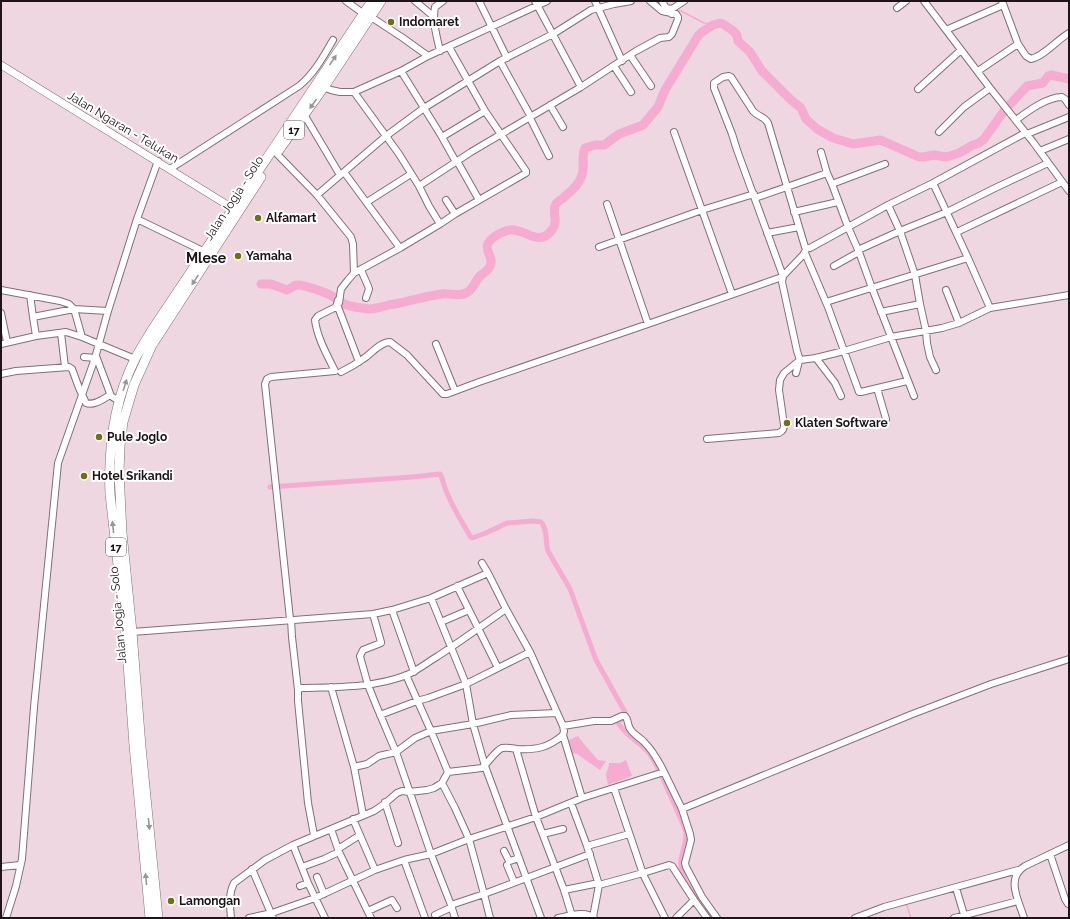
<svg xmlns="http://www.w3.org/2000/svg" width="1070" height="919" font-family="Raleway,sans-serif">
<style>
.water{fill:#f6abd0}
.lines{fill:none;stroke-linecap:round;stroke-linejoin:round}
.stream{stroke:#f6abd0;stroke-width:1.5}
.canal{stroke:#f6abd0;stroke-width:5}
.river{stroke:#f6abd0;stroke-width:9}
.minor-casing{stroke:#836f78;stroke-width:8}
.major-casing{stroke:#836f78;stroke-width:8}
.highway-casing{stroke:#836f78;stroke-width:10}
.minor{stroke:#fff;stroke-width:6}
.major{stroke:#fff;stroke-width:7}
.highway{stroke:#fff;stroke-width:9}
.oneway{fill:#999597}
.poi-dot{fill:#6f7115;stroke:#fff;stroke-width:1.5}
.labels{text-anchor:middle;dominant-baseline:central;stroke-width:4;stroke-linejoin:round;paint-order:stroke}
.shield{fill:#fff;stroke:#605a5d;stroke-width:1}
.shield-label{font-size:11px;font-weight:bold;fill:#1c1418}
.poi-label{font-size:12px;font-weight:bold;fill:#1c1418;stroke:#fff;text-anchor:start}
.street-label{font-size:12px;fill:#1c1418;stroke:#fff}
.quarter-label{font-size:14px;font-weight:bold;fill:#1c1418;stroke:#fff}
</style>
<rect width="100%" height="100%" fill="#eed7e1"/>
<path class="water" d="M578,736L584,744L598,760L606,761L600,770L577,754L570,753L567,741Z
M626,760L632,776L608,785L606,775L609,765V763H620Z"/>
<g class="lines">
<path class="stream" d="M674,11H681L704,23L717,24
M906,903L911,918"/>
<path class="canal" d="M270,487L412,477L440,474C443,478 443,483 445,488C451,505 461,520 470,536L472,538L486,533L507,523L533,521L541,522C548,529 545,542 548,551L570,589L596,660L625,712L623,717L618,723C626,736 640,742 649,753C658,766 664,781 670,795C676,807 681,819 686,832V835C686,844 682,852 681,860C679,876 691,891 700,903
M705,910L711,918"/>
<path class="river" d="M261,284H271L287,290C291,289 293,285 297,285C303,284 327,293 332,296C336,299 340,302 344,304C351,307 361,308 368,309C375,309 382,307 389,305C407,302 425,296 442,294C450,293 459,297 466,293C473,290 475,282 479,277C483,273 488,271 490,266C496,255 476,248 497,235C502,232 508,229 514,230C529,232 540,246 552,230C559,220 552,215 555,206C556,203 560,200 563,198C571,191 579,185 582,175C585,166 581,155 585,148L595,145H604L619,134L643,125L658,107L665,90L698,36L702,32L713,25L720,23L723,24L732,30L737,35L738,41L750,52L762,71L790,99L801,108L806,119L817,129L833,138L853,144L874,141L880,140L885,142L919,157H923L934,155L946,157L959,153L973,145L979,143L984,139L1004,111L1027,86L1043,83L1048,76L1051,75L1069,79"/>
<g class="minor-casing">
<path id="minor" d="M346,1L364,14
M415,1L433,16
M479,1L507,58
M535,1L581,87
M595,1L622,61
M662,1L666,8L672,9
M924,1L990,88L1033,142L1069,191
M1002,1L1018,44L1026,56L1031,59C1044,56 1057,40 1069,33
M897,8L906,1
M672,14V9L684,1
M371,17L403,38L428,56
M946,30L1003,5
M440,51C437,37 432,22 435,7L443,1
M630,55L651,86
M500,61L531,117
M614,66L631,92
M401,71L442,137L456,162
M978,71L1018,44
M324,87L331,90L340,92H354L401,71L428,56L547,1
M918,89L961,50
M354,92L399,154L419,186L429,206L440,224
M550,105L563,127
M305,116L340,175
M530,118L549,156
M1016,120C1028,111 1047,97 1062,97L1065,99L1069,105
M674,132L732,294
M939,132L964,107L990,88
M1027,134L1069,117
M442,137L485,111
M1040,151L1069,139
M821,152L827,173L832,184L848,227L859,252L872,288L914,396
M277,154L317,195L351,237L353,244L354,273
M457,161L479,200
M170,169L299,86C314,74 323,57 333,40
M344,172L400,248
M933,183L968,258
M832,184L885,164
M419,186L471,152L581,87L636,51L660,38L669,37L672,34L678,19V17L676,14L662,11L650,1
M317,195L386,136L424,108L500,61L553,34L591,10L614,4L631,1
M755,198L827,173
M446,200L455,214
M367,202L411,174
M607,204L648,324
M888,205L900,231L915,275L920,304L926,331L927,343L930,357L936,370
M794,212L838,202
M137,219L205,252
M957,232L1062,182
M767,233L799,227
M599,247L702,210L754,194
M858,250L900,231L947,212L995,188L1048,163
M805,253L828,307L859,392H861L907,381
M834,266L859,252
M361,270L368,286L369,289L366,298
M783,276L803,255L807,248H810L888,205L933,183L1025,133
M1,290L60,301L69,304L74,309L108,311
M946,290L959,323
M30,295L33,317
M826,302L968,258L990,308
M339,303L341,289L348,280L354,273L400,248L440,224L455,214L526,173V171L485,111L449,47
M338,307L359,362
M881,312L920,304
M1,313L7,342
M61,333L65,367
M36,336L33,317L74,309L82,337
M1,344L36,336L66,332L82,337L135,359
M436,344L455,391
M96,356L111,396L119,401
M84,357L95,358
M816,358L835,383L841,396
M800,360L797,351L782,282L783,276L737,150L732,134L714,88V83L723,77L729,76L731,77L753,111C758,117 764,116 768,123L805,247L807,248
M341,372C349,368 356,364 363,359C371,354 380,342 390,342L407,355L443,394H447L479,382L648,324L782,277
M796,373L799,361
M1,374L16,371L69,367L72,369L79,388L86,403C94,406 103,399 110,395
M877,388L886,419
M707,439L779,433C783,431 784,429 784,425L779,390L780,380L784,373L800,360L816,358L844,351L891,337L942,328L959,323L990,308L1069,295
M482,563L488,573
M457,586L498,668
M431,598L466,684L473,724L485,766L541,918
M392,610L414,672
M373,614L381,642V643L363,650L360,656L361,660L368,685L376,705L396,752L431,854L451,905L455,918
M290,619L265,384L267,379L271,377L335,371C327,355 317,337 315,320L318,316L336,307L338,300
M291,619L292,637L298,690
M441,622L469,610
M132,632L373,614L392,610L431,598L488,573L506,609L530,652L563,726L564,731L563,735L582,798
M406,675L431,731L448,772
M331,687L354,767L367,764L379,756L396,752L415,738L431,731L473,724L511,715L557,713
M380,715L417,701L428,698L466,684L530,652
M516,749L536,817L564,890L572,916
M354,767L363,815
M664,772L682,809L690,834L691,840L685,863L686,867L702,897L717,918
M442,783L455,808L469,839L484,894L490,918
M614,788L643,874L665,918
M385,802L398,843
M571,803L587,846L599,885
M682,809L910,715L991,684L1069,659
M353,819L375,870
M331,829L339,852
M543,834L563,829
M314,835L308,803L298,701V690L301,688C337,687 373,688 407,675C418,670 428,662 438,656C461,641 483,625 506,609
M293,845L308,883L325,918
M587,846L629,834
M338,849L360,835
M504,851L509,861H510L519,858
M1050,854L1065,899L1068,904H1069
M404,860L425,918
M507,865L514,882
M1,867L20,865
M302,867L324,859L339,852L371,918
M252,869L273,918
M317,877L324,894
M300,886L308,883
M956,888L965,918
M564,890L599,883
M451,905L484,894L590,854
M368,911L392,900L397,908
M435,915L452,907
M593,917L599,885L643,873L669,865L672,866L694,900L707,918
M6,918L16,886L22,859L34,707L58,463L95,358L108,311L137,219L158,161
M231,918C230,906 228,895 234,883L265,860L293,845L374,811L383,805L397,793L402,791L409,792L427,790L434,788L442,783L448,772L482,768C488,763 495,751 502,748C507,747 512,748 517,749C536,750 548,748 563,735
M249,918L272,913L315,898L375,870L404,860L431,854L469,839L536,817L582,798L664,772C659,762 653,751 645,743C641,738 634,735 631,730C627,726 629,720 625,716H622L611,721H594L563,726
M558,918C569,916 585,910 594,918
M676,918L694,900
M855,918L884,907L1018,870
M954,918L1018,901
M1024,918C1019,901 1005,878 1025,866L1069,845"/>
</g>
<g class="major-casing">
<path id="major" d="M1,65L237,211"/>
</g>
<g class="highway-casing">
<path id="highway" d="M279,150L324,87L381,1
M150,918L134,745L126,636L110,494C108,447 114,401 135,359C140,349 147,339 152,330L372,1
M158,918L141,747L132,632L122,533L119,472L120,446L123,422L134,385L152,345L261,177"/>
</g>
<use href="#minor" class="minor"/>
<use href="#major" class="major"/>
<use href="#highway" class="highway"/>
</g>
<defs><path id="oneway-solid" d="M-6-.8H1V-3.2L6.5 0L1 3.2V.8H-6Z"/></defs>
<g class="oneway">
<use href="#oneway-solid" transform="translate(333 60) rotate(-56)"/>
<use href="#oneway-solid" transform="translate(313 104) rotate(125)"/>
<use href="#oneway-solid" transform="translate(195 280) rotate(123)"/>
<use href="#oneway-solid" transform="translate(125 385) rotate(-72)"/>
<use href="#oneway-solid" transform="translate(113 527) rotate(-96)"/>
<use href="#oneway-solid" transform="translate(149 824) rotate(84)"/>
<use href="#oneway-solid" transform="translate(146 879) rotate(-95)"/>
</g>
<g class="poi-dot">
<circle cx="391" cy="22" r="4"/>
<circle cx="258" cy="218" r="4"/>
<circle cx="238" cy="256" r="4"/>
<circle cx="787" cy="423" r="4"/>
<circle cx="99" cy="437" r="4"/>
<circle cx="84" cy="476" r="4"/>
<circle cx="171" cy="901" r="4"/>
</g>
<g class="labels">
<g class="shield">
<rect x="284" y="121" width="20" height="18" rx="3"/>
<rect x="106" y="538" width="20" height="18" rx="3"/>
</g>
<g class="shield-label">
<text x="294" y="130">17</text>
<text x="116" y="547">17</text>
</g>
<g class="poi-label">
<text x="399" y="22">Indomaret</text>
<text x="266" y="218">Alfamart</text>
<text x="246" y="256">Yamaha</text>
<text x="795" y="423">Klaten Software</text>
<text x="107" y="437">Pule Joglo</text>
<text x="92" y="476">Hotel Srikandi</text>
<text x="179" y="901">Lamongan</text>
</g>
<g class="street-label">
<text transform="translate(123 127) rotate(31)">Jalan Ngaran - Telukan</text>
<text transform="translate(234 198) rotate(-57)">Jalan Jogja - Solo</text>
<text transform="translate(118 615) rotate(-95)">Jalan Jogja - Solo</text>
</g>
<g class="quarter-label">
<text x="206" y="258">Mlese</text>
</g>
</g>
<rect width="1070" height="919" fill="none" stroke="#1c1418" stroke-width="4"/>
</svg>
